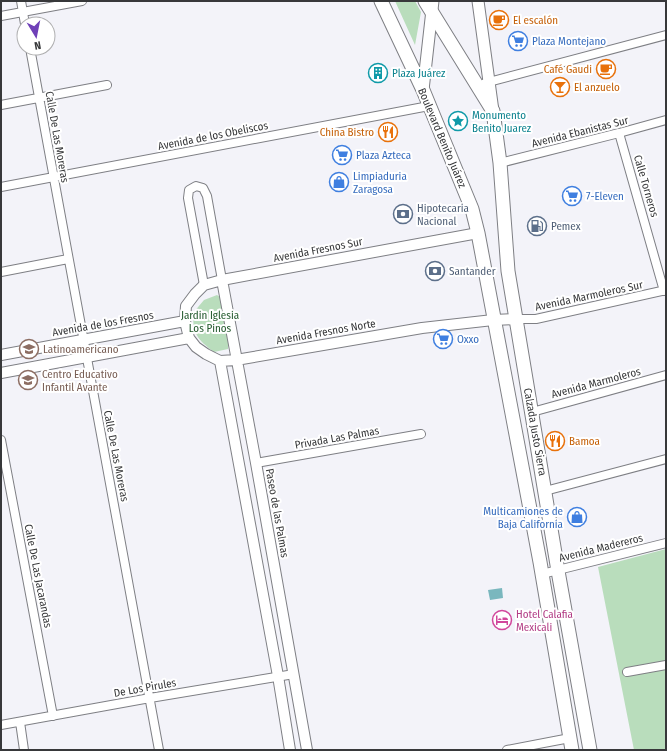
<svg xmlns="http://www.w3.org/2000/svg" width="667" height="751" font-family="'Fira Sans Condensed',sans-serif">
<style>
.green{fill:#b9ddbc}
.water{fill:#7ab7be}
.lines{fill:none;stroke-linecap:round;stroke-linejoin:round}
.minor-casing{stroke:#7e7f84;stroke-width:10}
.tertiary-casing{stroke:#7e7f84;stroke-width:12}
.secondary-casing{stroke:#7e7f84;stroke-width:13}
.primary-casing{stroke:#7e7f84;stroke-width:15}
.minor{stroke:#fff;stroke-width:8}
.tertiary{stroke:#fff;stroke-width:10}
.secondary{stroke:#fff;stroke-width:11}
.primary{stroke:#fff;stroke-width:13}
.labels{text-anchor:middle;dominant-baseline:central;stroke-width:4;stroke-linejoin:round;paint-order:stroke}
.food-label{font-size:11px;fill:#c56008;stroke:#fff;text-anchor:start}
.shop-label{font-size:11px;fill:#366cbe;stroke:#fff;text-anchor:start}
.culture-label{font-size:11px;fill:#0d838f;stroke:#fff;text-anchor:start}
.street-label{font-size:11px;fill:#37383a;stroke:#fff}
.service-label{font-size:11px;fill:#4e5e75;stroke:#fff;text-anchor:start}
.park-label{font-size:11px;fill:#21582b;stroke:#fff}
.education-label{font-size:11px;fill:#785e54;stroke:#fff;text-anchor:start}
.hotel-label{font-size:11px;fill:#b23c85;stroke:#fff;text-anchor:start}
</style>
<rect width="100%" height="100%" fill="#f3f3f9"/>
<path class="green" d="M395,1H415L421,12L415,45Z
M217,295L223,299L229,335L228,349L214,352C197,339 193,334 193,313L204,300Z
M666,549V750H634L598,567Z"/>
<path class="water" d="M502,588L503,598L490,600L488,590Z"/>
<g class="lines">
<g class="minor-casing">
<path id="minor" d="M21,1L25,24
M1,16L82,1
M30,48L159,750
M485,83L666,35
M1,105L107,85
M619,133L664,291
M500,163L619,133L666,120
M1,187L429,106
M1,272L68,259
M204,285L188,198L189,190L196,186L203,188L207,196L222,280
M517,319H536L666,290
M532,412L666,375
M1,440L53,716
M256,463L421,434
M545,491L666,459
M542,574L666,543
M627,672L666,665
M20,722L24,750
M1,725L150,698L294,674
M507,750L570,738"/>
</g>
<g class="tertiary-casing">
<path id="tertiary" d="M478,233L222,280L204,285L195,294L186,306L185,321L189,338L196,347L206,354L220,361L236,360L422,328L493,320L517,319
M222,280L256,463L307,750
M1,355L185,321
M220,361L278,676L290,750
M1,373L189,338"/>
</g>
<g class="secondary-casing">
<path id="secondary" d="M478,1L493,111
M423,90L433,1"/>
</g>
<g class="primary-casing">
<path id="primary" d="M381,1L423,90L472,209L478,233L540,562L572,750
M425,1L493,111L500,163L508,271L558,571L590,750"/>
</g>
<use href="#minor" class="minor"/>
<use href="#tertiary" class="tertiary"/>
<use href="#secondary" class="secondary"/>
<use href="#primary" class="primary"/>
</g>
<defs>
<g id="cafe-ring" transform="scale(1)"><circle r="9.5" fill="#fff" stroke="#e8710a" stroke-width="1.5"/><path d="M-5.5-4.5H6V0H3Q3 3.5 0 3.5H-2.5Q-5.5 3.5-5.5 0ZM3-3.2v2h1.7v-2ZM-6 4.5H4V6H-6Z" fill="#e8710a"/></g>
<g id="supermarket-ring" transform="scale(1)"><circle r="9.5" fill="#fff" stroke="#3f7fe0" stroke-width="1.5"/><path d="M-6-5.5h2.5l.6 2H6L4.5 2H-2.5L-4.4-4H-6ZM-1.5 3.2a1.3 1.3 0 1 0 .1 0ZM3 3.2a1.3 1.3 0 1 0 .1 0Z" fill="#3f7fe0"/></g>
<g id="building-ring" transform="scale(1)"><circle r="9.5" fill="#fff" stroke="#0f9aa8" stroke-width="1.5"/><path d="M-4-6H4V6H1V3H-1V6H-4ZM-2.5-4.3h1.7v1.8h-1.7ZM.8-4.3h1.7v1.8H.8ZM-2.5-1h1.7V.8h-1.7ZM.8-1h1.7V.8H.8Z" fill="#0f9aa8"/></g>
<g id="bar-ring" transform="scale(1)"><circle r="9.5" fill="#fff" stroke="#e8710a" stroke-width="1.5"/><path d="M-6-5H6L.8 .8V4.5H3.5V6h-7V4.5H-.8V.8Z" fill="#e8710a"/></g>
<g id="sight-ring" transform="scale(1)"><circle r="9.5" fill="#fff" stroke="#0f9aa8" stroke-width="1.5"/><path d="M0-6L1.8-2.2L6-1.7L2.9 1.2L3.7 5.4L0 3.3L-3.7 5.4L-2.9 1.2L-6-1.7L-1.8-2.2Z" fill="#0f9aa8"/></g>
<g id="restaurant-ring" transform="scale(1)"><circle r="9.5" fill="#fff" stroke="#e8710a" stroke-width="1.5"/><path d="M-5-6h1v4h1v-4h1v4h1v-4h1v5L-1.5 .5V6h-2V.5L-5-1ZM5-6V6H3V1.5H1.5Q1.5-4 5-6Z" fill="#e8710a"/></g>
<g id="shop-ring" transform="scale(1)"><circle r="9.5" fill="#fff" stroke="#3f7fe0" stroke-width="1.5"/><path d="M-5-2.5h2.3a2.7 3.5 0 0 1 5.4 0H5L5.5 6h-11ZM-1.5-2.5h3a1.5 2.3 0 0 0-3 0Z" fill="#3f7fe0"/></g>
<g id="bank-ring" transform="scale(1)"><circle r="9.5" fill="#fff" stroke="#5c6f8a" stroke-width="1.5"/><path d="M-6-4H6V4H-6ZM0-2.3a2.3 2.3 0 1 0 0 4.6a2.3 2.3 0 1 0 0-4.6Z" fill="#5c6f8a"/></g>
<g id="fuel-ring" transform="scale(1)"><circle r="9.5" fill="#fff" stroke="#5c6f8a" stroke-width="1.5"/><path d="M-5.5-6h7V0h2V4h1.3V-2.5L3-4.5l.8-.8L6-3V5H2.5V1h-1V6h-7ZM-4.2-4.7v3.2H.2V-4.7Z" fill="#5c6f8a"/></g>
<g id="school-ring" transform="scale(1)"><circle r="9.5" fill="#fff" stroke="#8d6e63" stroke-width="1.5"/><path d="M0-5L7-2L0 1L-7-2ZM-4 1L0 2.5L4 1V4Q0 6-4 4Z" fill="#8d6e63"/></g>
<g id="hotel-ring" transform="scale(1)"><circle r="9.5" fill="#fff" stroke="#d1479c" stroke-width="1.5"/><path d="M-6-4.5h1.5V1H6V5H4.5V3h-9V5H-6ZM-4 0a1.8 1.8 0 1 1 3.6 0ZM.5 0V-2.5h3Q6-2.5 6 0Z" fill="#d1479c"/></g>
</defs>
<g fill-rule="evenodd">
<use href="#cafe-ring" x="499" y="20"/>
<use href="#supermarket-ring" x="518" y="41"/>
<use href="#cafe-ring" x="606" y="69"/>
<use href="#building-ring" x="378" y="73"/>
<use href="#bar-ring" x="560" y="87"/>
<use href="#sight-ring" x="458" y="121"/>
<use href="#restaurant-ring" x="388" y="132"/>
<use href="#supermarket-ring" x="342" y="155"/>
<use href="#shop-ring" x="339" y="182"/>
<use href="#supermarket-ring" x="572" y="196"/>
<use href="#bank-ring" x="403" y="214"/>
<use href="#fuel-ring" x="537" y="226"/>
<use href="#bank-ring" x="435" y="271"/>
<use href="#supermarket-ring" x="443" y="339"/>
<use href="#school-ring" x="29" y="349"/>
<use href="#school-ring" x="28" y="380"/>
<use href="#restaurant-ring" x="555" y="441"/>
<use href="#shop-ring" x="577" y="517"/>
<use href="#hotel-ring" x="502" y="620"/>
</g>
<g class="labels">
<g class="food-label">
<text x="513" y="20">El escalón</text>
<text x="592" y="69" text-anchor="end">Café Gaudi</text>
<text x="574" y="87">El anzuelo</text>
<text x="374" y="132" text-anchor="end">China Bistro</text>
<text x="569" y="441">Bamoa</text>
</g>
<g class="shop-label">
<text x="532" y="41">Plaza Montejano</text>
<text x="356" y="155">Plaza Azteca</text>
<text x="353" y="176">Limpiaduria<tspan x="353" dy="13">Zaragosa</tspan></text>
<text x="586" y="196">7-Eleven</text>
<text x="457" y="339">Oxxo</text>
<text x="563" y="511" text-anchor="end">Multicamiones de<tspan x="563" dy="13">Baja California</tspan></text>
</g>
<g class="culture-label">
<text x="392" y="73">Plaza Juárez</text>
<text x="472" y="115">Monumento<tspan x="472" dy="13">Benito Juarez</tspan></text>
</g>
<g class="street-label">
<text transform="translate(580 132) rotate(-14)">Avenida Ebanistas Sur</text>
<text transform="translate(213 136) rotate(-11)">Avenida de los Obeliscos</text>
<text transform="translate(57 137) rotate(80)">Calle De Las Moreras</text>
<text transform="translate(442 138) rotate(67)">Boulevard Benito Juárez</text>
<text transform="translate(646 186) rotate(74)">Calle Torneros</text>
<text transform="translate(318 250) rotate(-11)">Avenida Fresnos Sur</text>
<text transform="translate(589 296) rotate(-12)">Avenida Marmoleros Sur</text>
<text transform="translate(103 324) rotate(-10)">Avenida de los Fresnos</text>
<text transform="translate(326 332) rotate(-10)">Avenida Fresnos Norte</text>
<text transform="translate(596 383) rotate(-15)">Avenida Marmoleros</text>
<text transform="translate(535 432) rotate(80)">Calzada Justo Sierra</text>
<text transform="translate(337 438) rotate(-10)">Privada Las Palmas</text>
<text transform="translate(116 456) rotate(79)">Calle De Las Moreras</text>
<text transform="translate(277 513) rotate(80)">Paseo de las Palmas</text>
<text transform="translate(601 548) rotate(-14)">Avenida Madereros</text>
<text transform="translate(38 576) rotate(79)">Calle De Las Jacarandas</text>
<text transform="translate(145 688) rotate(-10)">De Los Pirules</text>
</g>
<g class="service-label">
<text x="417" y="208">Hipotecaria<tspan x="417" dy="13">Nacional</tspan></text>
<text x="551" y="226">Pemex</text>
<text x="449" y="271">Santander</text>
</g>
<g class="park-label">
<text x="210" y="315">Jardin Iglesia<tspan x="210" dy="13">Los Pinos</tspan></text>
</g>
<g class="education-label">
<text x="43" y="349">Latinoamericano</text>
<text x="42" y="374">Centro Educativo<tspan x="42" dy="13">Infantil Avante</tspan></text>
</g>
<g class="hotel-label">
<text x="516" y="614">Hotel Calafia<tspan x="516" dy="13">Mexicali</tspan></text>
</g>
</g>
<rect width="667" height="751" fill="none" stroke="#37383a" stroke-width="4"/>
<g transform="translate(36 36) rotate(170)"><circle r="19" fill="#ffffff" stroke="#afafb0"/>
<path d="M0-3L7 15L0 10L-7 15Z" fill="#6f40b8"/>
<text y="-6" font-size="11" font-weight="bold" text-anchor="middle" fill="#37383a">N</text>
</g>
</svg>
